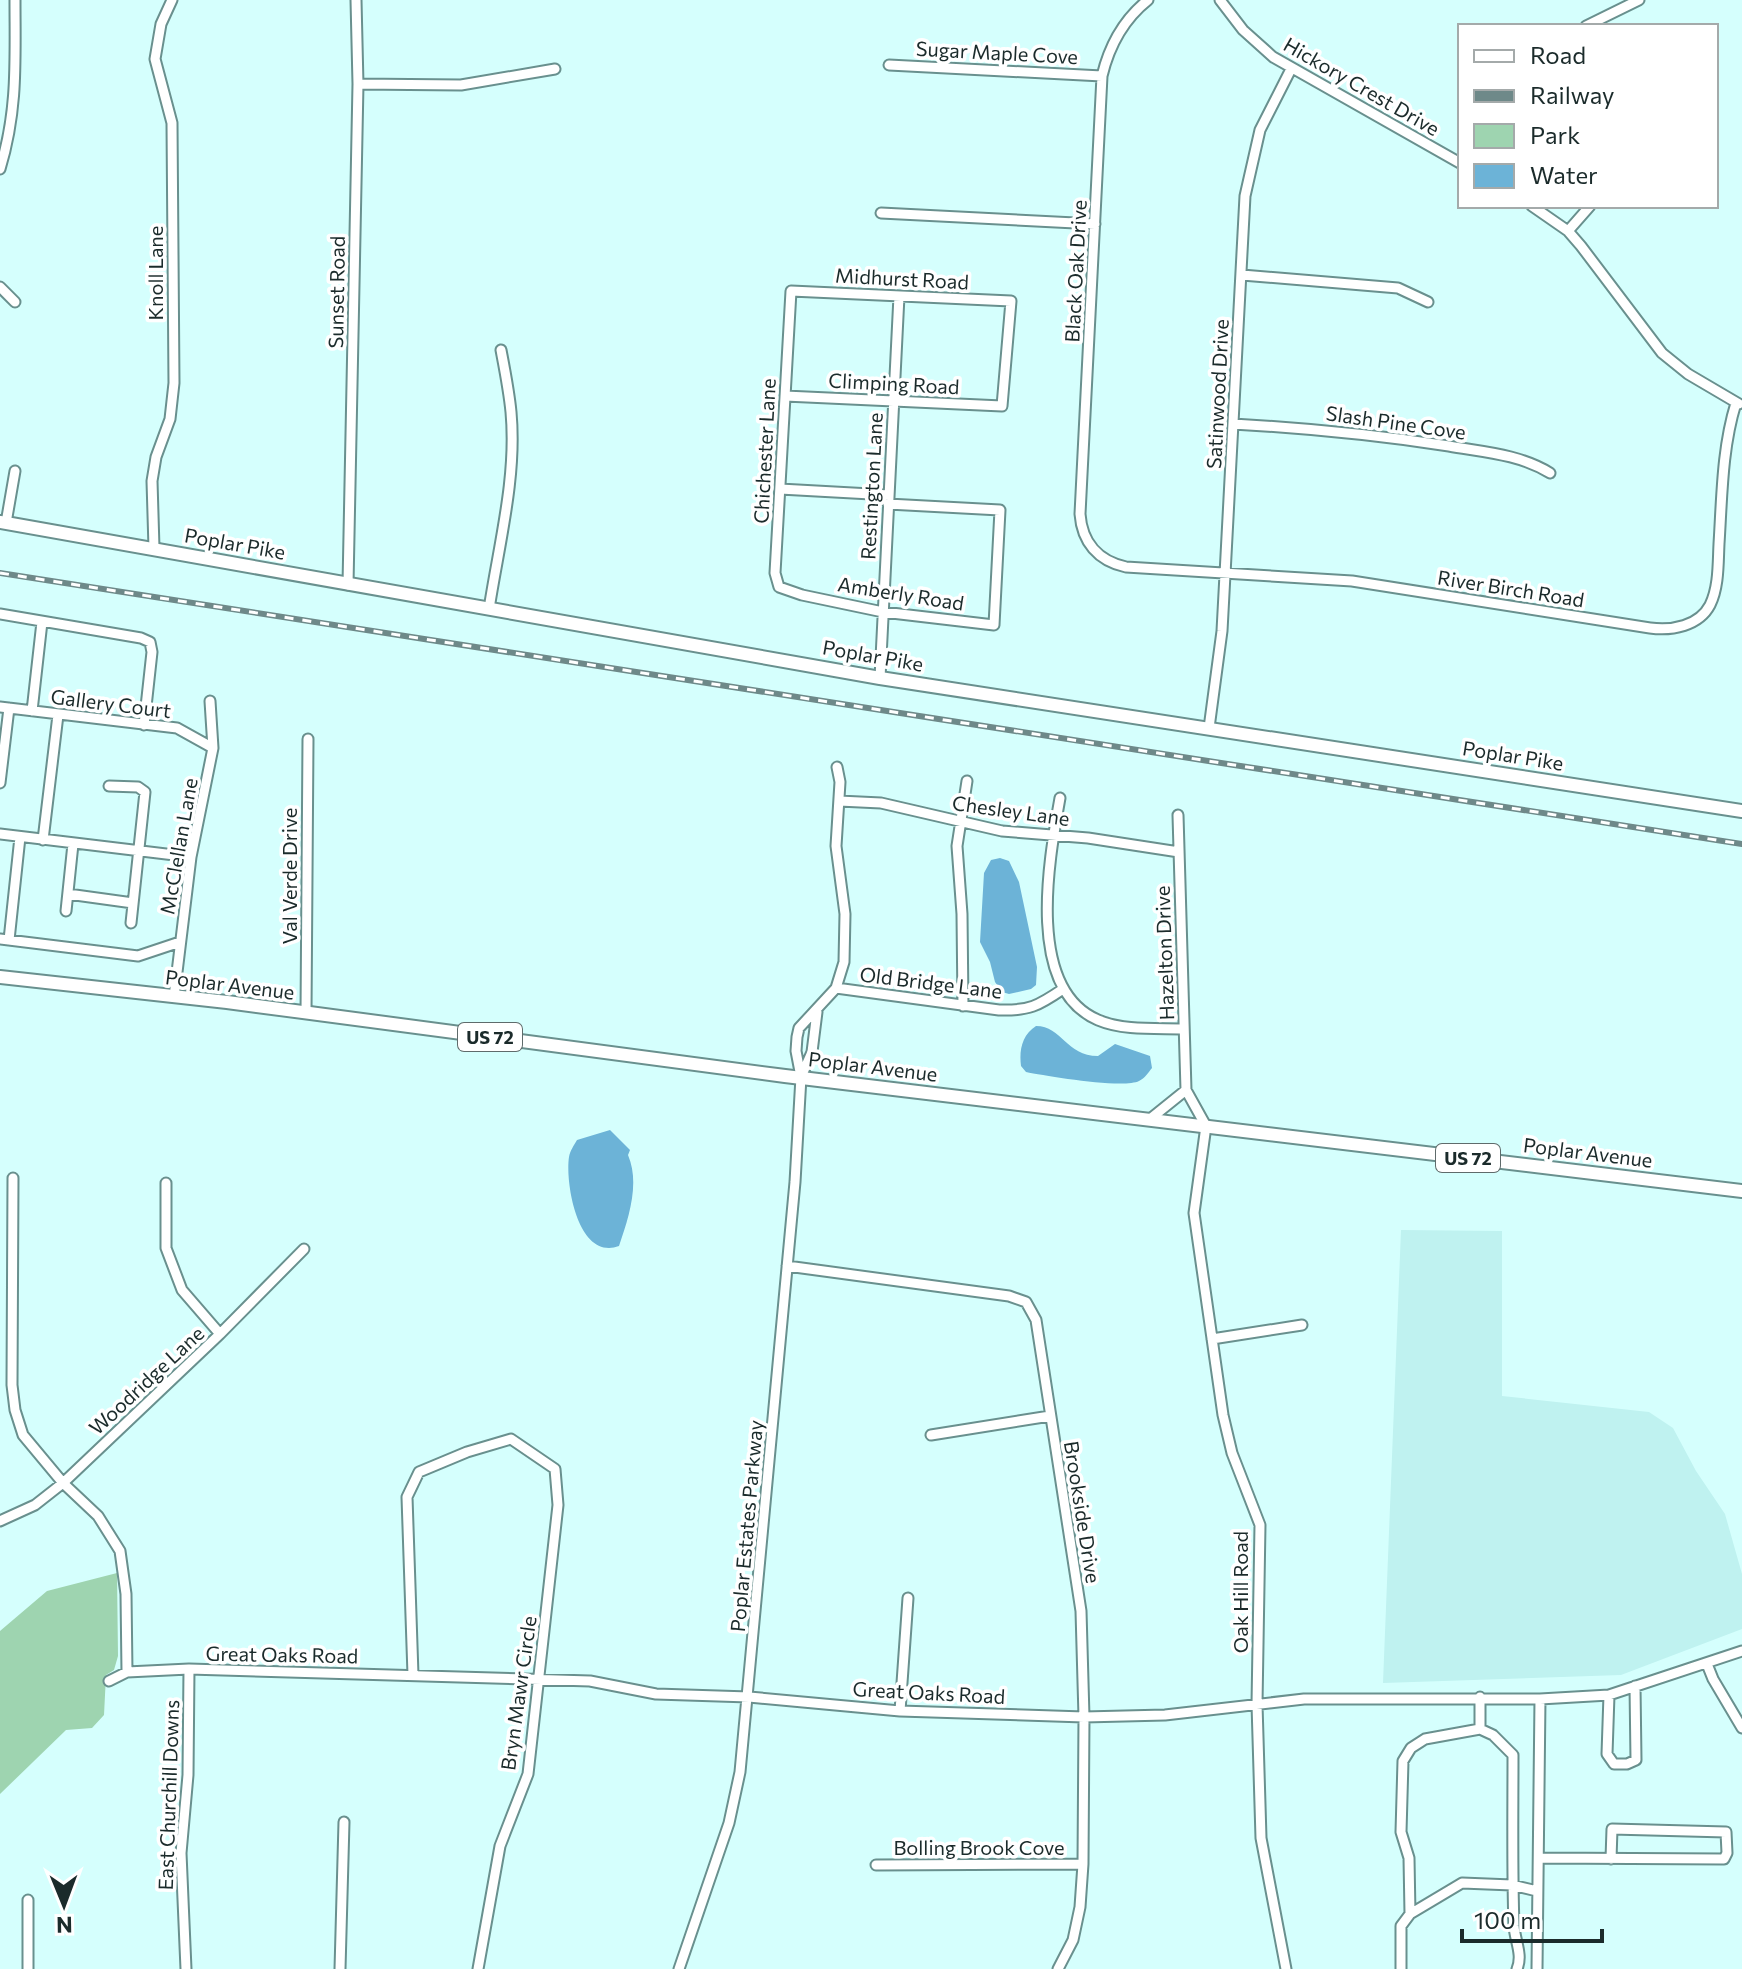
<svg xmlns="http://www.w3.org/2000/svg" width="1742" height="1969" font-family="Commissioner,sans-serif">
<style>
.built{fill:#bff2f0}
.green{fill:#9ed4b0}
.water{fill:#6cb3d7}
.lines{fill:none;stroke-linecap:round;stroke-linejoin:round}
.minor-casing{stroke:#69908e;stroke-width:13}
.major-casing{stroke:#69908e;stroke-width:16}
.minor{stroke:#fff;stroke-width:9}
.major{stroke:#fff;stroke-width:12}
.rail-casing{stroke:#6e8989;stroke-width:6}
.rail{stroke:#fff;stroke-width:3;stroke-dasharray:9;stroke-linecap:butt}
.labels{text-anchor:middle;dominant-baseline:central;stroke-width:7;stroke-linejoin:round;paint-order:stroke}
.shield{fill:#fff;stroke:#5f6b6b;stroke-width:2}
.shield-label{font-size:18px;font-weight:bold;fill:#1b2b2b}
.street-label{font-size:20px;fill:#1b2b2b;stroke:#fff}
</style>
<rect width="100%" height="100%" fill="#d5fffd"/>
<path class="built" d="M1401,1230L1502,1231V1396L1649,1412L1673,1428L1696,1471L1725,1514L1742,1574V1629L1621,1675L1383,1683Z"/>
<path class="green" d="M117,1573L118,1656L114,1670L106,1675L104,1715L92,1728L66,1730L0,1794V1631L47,1591Z"/>
<path class="water" d="M1000,858L1009,861L1019,882L1037,967L1036,985L1031,989L1009,994L1002,992L995,982L990,962L980,942L984,873L991,860Z
M1036,1026C1062,1026 1066,1056 1098,1056L1115,1044L1150,1056L1152,1068C1148,1073 1145,1078 1139,1081C1123,1089 1046,1076 1026,1072L1021,1066C1019,1050 1022,1035 1036,1026Z
M610,1130L630,1150L628,1155C640,1183 629,1217 619,1246C578,1261 565,1183 569,1157C570,1151 574,1145 577,1140Z"/>
<g class="lines">
<g class="minor-casing">
<path id="minor" d="M1148,0C1124,19 1109,47 1102,76L1080,514C1082,542 1098,561 1126,567L1352,581L1650,628C1672,631 1699,626 1710,605C1719,587 1718,563 1719,544C1722,496 1722,448 1736,403
M1220,0L1243,30L1273,57L1460,163
M1586,26L1639,0
M889,65L1102,76
M358,84L461,85L555,69
M0,169C18,110 15,60 15,0
M1532,206L1568,231L1581,246L1662,353L1688,374L1739,404
M881,213L1095,224
M1568,231L1590,206
M1242,275L1398,288L1428,302
M0,287L15,302
M785,396L1002,406L1011,301L791,291L775,573L779,587L802,595L883,612L994,625L1000,510L888,504
M1233,424C1306,428 1377,435 1449,446C1483,452 1519,454 1550,473
M780,489L889,495
M6,523L15,471
M154,548L152,481L156,457L170,419L174,383L172,123L155,59L161,24L172,0
M348,585L358,84L356,0
M489,609C499,544 517,477 511,412C509,391 505,371 501,350
M0,614L141,638L150,642L152,652L144,725
M880,678L899,296
M0,707L177,728L213,748
M32,711L42,622
M1209,728L1222,631L1245,196L1260,130L1291,69
M0,783L9,708
M109,786L138,787L145,792L131,923
M1060,798C1049,860 1025,989 1098,1020C1124,1031 1157,1028 1184,1029
M839,801L881,803L1002,831L1088,838L1179,852
M1178,815L1186,1090L1206,1126L1194,1213L1223,1415L1232,1453L1260,1525L1257,1704L1261,1838L1286,1969
M0,834L191,857
M43,840L58,715
M68,894L133,903
M66,911L73,844
M0,939L138,956L180,942
M9,940L20,837
M836,988L999,1010C1029,1011 1038,1006 1063,989
M174,997L191,857L213,748L210,701
M963,1006L962,914L957,846L967,781
M306,1013L308,739
M801,1077L812,1052L817,1012
M1150,1119L1186,1090
M13,1178L12,1385L15,1410L23,1435L63,1483L98,1516L120,1551L126,1594L127,1672
M166,1183V1248L182,1290L220,1334
M787,1266L1009,1296L1026,1302L1036,1320L1081,1611L1084,1717L1083,1864L1080,1907L1073,1940L1058,1969
M1212,1339L1302,1325
M931,1435L1050,1416
M0,1521L35,1505L63,1483L220,1334L304,1249
M1707,1664L1713,1679L1742,1728
M413,1675L407,1497L419,1472L467,1452L511,1439L555,1469L558,1505L528,1774L500,1846L478,1969
M109,1681L127,1672L189,1669L590,1681L656,1694L749,1697L900,1711L1084,1717L1165,1715L1304,1699H1540L1609,1695L1742,1651
M1609,1695L1607,1754L1614,1764H1627L1636,1760L1635,1686
M900,1711L908,1598
M1480,1729L1493,1735L1513,1755C1513,1812 1512,1869 1514,1926C1515,1941 1523,1955 1517,1969
M1480,1729V1697
M1539,1858L1724,1859L1727,1853L1726,1832L1612,1829L1611,1859
M876,1865L1083,1864
M28,1900V1969
M1410,1914L1462,1883L1512,1885L1537,1891
M186,1969L181,1853L188,1775L189,1669
M340,1969L344,1822
M679,1969L729,1823L740,1772L795,1182L801,1077L796,1051L797,1037L799,1028L836,988L844,962L845,914L836,846L840,782L837,767
M1401,1969V1926L1410,1914L1409,1858L1401,1832L1403,1761L1411,1748L1425,1739L1480,1729
M1537,1969L1540,1699"/>
</g>
<g class="major-casing">
<path id="major" d="M0,522L880,678L1742,811
M0,977L227,1002L785,1076L1742,1191"/>
</g>
<use href="#minor" class="minor"/>
<use href="#major" class="major"/>
<g class="rail-casing">
<path id="rail" d="M0,573L1742,844"/>
</g>
<use href="#rail" class="rail"/>
</g>
<g class="labels">
<g class="shield">
<rect x="458" y="1023" width="64" height="28" rx="6"/>
<rect x="1436" y="1144" width="64" height="28" rx="6"/>
</g>
<g class="shield-label">
<text x="490" y="1037">US 72</text>
<text x="1468" y="1158">US 72</text>
</g>
<g class="street-label">
<text transform="translate(997 52) rotate(3)">Sugar Maple Cove</text>
<text transform="translate(1362 86) rotate(30)">Hickory Crest Drive</text>
<text transform="translate(1075 271) rotate(-87)">Black Oak Drive</text>
<text transform="translate(155 273) rotate(-90)">Knoll Lane</text>
<text transform="translate(902 278) rotate(3)">Midhurst Road</text>
<text transform="translate(336 292) rotate(-89)">Sunset Road</text>
<text transform="translate(894 383) rotate(3)">Climping Road</text>
<text transform="translate(1217 394) rotate(-87)">Satinwood Drive</text>
<text transform="translate(1396 422) rotate(8)">Slash Pine Cove</text>
<text transform="translate(764 451) rotate(-87)">Chichester Lane</text>
<text transform="translate(871 486) rotate(-87)">Restington Lane</text>
<text transform="translate(235 543) rotate(10)">Poplar Pike</text>
<text transform="translate(1511 588) rotate(9)">River Birch Road</text>
<text transform="translate(901 593) rotate(9)">Amberly Road</text>
<text transform="translate(873 655) rotate(10)">Poplar Pike</text>
<text transform="translate(111 703) rotate(7)">Gallery Court</text>
<text transform="translate(1513 755) rotate(9)">Poplar Pike</text>
<text transform="translate(1011 810) rotate(8)">Chesley Lane</text>
<text transform="translate(178 846) rotate(-80)">McClellan Lane</text>
<text transform="translate(289 876) rotate(-90)">Val Verde Drive</text>
<text transform="translate(1164 953) rotate(-92)">Hazelton Drive</text>
<text transform="translate(931 982) rotate(7)">Old Bridge Lane</text>
<text transform="translate(230 984) rotate(7)">Poplar Avenue</text>
<text transform="translate(873 1066) rotate(7)">Poplar Avenue</text>
<text transform="translate(1588 1152) rotate(7)">Poplar Avenue</text>
<text transform="translate(146 1380) rotate(-43)">Woodridge Lane</text>
<text transform="translate(1083 1512) rotate(81)">Brookside Drive</text>
<text transform="translate(746 1526) rotate(-85)">Poplar Estates Parkway</text>
<text transform="translate(1240 1592) rotate(-90)">Oak Hill Road</text>
<text transform="translate(282 1654) rotate(1)">Great Oaks Road</text>
<text transform="translate(929 1692) rotate(3)">Great Oaks Road</text>
<text transform="translate(518 1693) rotate(-82)">Bryn Mawr Circle</text>
<text transform="translate(168 1795) rotate(-88)">East Churchill Downs</text>
<text x="979" y="1847">Bolling Brook Cove</text>
</g>
</g>
<rect x="1458" y="24" width="260" height="184" fill="#ffffff" stroke="#a4aaaa" stroke-width="2"/>
<rect x="1474" y="50" width="40" height="12" fill="#ffffff" stroke="#a4aaaa" stroke-width="2"/>
<text x="1530" y="64" font-size="24" fill="#1b2b2b">Road</text>
<rect x="1474" y="90" width="40" height="12" fill="#6e8989" stroke="#a4aaaa" stroke-width="2"/>
<text x="1530" y="104" font-size="24" fill="#1b2b2b">Railway</text>
<rect x="1474" y="124" width="40" height="24" fill="#9ed4b0" stroke="#a4aaaa" stroke-width="2"/>
<text x="1530" y="144" font-size="24" fill="#1b2b2b">Park</text>
<rect x="1474" y="164" width="40" height="24" fill="#6cb3d7" stroke="#a4aaaa" stroke-width="2"/>
<text x="1530" y="184" font-size="24" fill="#1b2b2b">Water</text>
<g transform="translate(64 1905) rotate(179)" stroke="#ffffff" stroke-width="6" paint-order="stroke">
<path d="M0-6L14 30L0 20L-14 30Z" fill="#1b2b2b"/>
<text y="-12" font-size="22" font-weight="bold" text-anchor="middle" fill="#1b2b2b">N</text>
</g>
<path d="M1462 1929v12h140v-12" fill="none" stroke="#1b2b2b" stroke-width="4"/>
<text x="1474" y="1929" font-size="24" fill="#1b2b2b" stroke="#ffffff" stroke-width="6" paint-order="stroke">100 m</text>
</svg>
